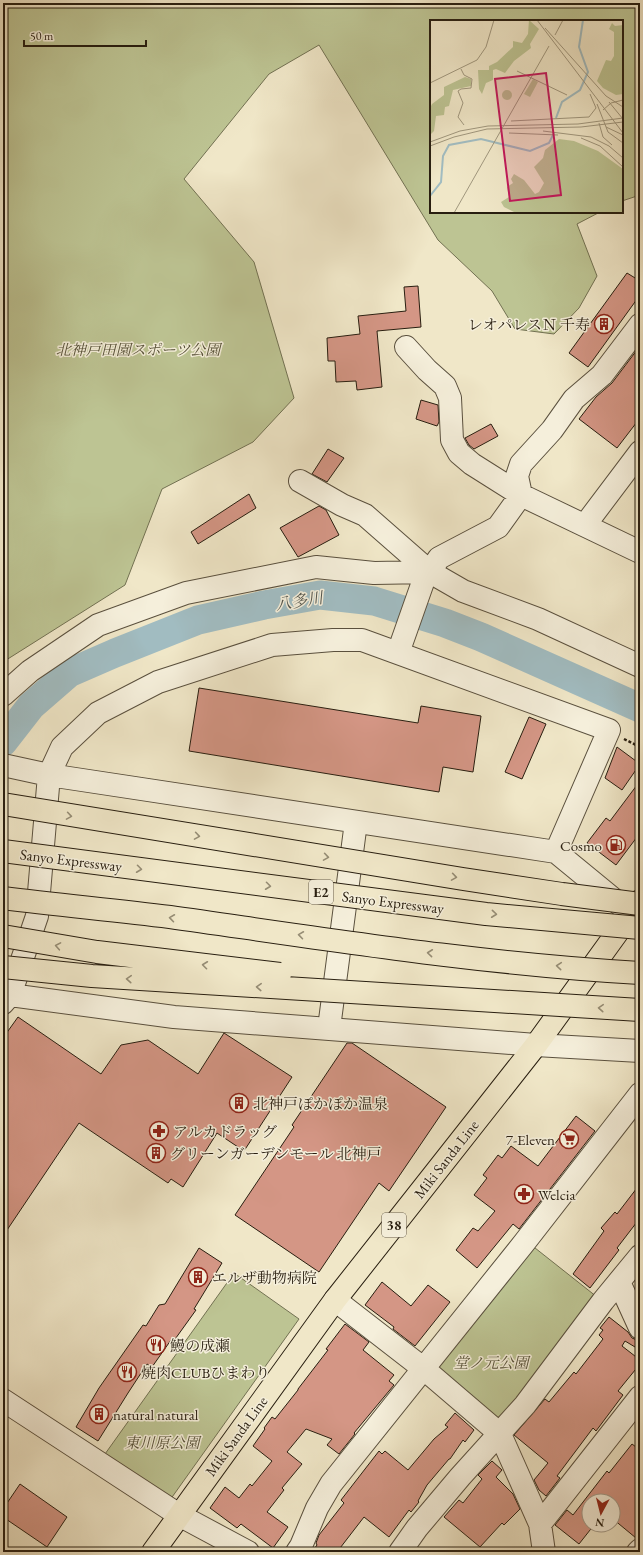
<svg xmlns="http://www.w3.org/2000/svg" width="643" height="1555" font-family="'EB Garamond','Noto Serif JP',serif">
<style>
.green{fill:#bdc493;stroke:#727152}
.lines{fill:none;stroke-linecap:round;stroke-linejoin:round}
.river{stroke:#a1bcc1;stroke-width:29}
.building{fill:#d49685;stroke:#281e10}
.minor-casing{stroke:#5a503e;stroke-width:24}
.major-casing{stroke:#281e10;stroke-width:24}
.path{stroke:#281e10;stroke-width:2.5;stroke-dasharray:3 2;stroke-linecap:butt}
.minor{stroke:#f5efdb;stroke-width:22}
.major{stroke:#f0e7c8;stroke-width:22}
.highway-bridge-casing{stroke:#281e10;stroke-width:24;stroke-linecap:butt}
.highway-bridge{stroke:#f0e7c8;stroke-width:22}
.oneway{stroke:#968d75}
.labels{text-anchor:middle;dominant-baseline:central;stroke-width:3;stroke-linejoin:round;paint-order:stroke}
.shield{fill:#f5efdb;stroke:#665d4d;stroke-width:1}
.shield-label{font-size:14px;font-weight:bold;fill:#281e10}
.poi-label{font-size:15px;fill:#281e10;stroke:#f5efdb;text-anchor:start}
.park-label{font-size:15px;font-style:italic;fill:#555037;stroke:#f5efdb}
.street-label{font-size:15px;fill:#281e10;stroke:#f5efdb}
.water-label{font-size:16px;font-style:italic;fill:#52554e;stroke:#f5efdb}
.inset-river{fill:none;stroke:#a1bcc1;stroke-width:2}
.inset-road{fill:none;stroke:#a0977e;stroke-width:1}
.view{fill:#c2185b;fill-opacity:0.15;stroke:#c2185b;stroke-width:2}
.inset-edge{fill:none;stroke:#281e10;stroke-width:2}
</style>
<rect width="100%" height="100%" fill="#f0e7c8"/>
<filter id="stains"><feTurbulence type="fractalNoise" baseFrequency=".005" numOctaves="4"/><feColorMatrix values="0 0 0 0 .2 0 0 0 0 .09 0 0 0 0 .02 0 0 0 .5 -.17"/></filter>
<radialGradient id="worn" r=".72"><stop offset=".6" stop-color="#630" stop-opacity="0"/><stop offset="1" stop-color="#630" stop-opacity=".3"/></radialGradient>
<path class="green" d="M3,3H640V195L622,201V21H431V212H600L577,224L597,276L579,308L554,334L515,329L492,291L438,240L319,45L269,74L184,179L254,262L294,398L253,442L162,489L125,585L3,662Z
M530,1244L597,1297L502,1417L492,1418L437,1372L436,1362Z
M234,1273L299,1319L170,1500L105,1454Z"/>
<g class="lines">
<path class="river" d="M3,742L31,706L69,673L115,653L198,620L264,605L320,595L374,601L445,623L481,637L640,708"/>
</g>
<path class="building" d="M627,273L640,281V295L588,367L569,353Z
M418,286L421,327L377,331L382,387L357,390L356,381L336,382L335,361H328L327,338L360,334L358,316L406,311L404,287Z
M640,346V418L617,448L579,419L596,397L612,383Z
M421,400L438,405L439,422L437,426L416,419Z
M491,424L498,436L474,449L469,445L465,438Z
M328,449L344,458L327,482L312,474Z
M249,494L256,508L198,544L191,532Z
M319,506L326,510L339,535L298,557L280,528Z
M199,688L418,723L421,706L481,716L473,772L443,767L439,792L189,751Z
M529,717L546,724L522,779L505,772Z
M617,747L640,764L622,790L605,778Z
M640,781V833L616,865L587,843L606,818L610,821Z
M18,1017L101,1074L121,1045L148,1040L198,1074L224,1033L292,1077L244,1151L217,1133L183,1187L171,1179L168,1183L79,1123L3,1236V1038Z
M347,1043H352L446,1107L389,1191L379,1183L319,1272L235,1215L294,1127L292,1125Z
M576,1116L595,1131L519,1229L513,1224L477,1268L456,1250L473,1228L478,1231L495,1211L474,1195L487,1178L483,1175L498,1155L502,1158L511,1146L538,1166Z
M640,1184V1218L617,1248L619,1250L590,1288L573,1274L604,1231L601,1228L615,1212L617,1214Z
M199,1248L222,1263L194,1309L196,1310L173,1342L171,1340L152,1367L147,1364L128,1393L98,1441L76,1427L99,1388L143,1325L146,1326L159,1305L165,1304Z
M382,1282L411,1306L428,1285L450,1302L415,1346L393,1329L394,1327L365,1305Z
M609,1317L628,1332L632,1338L639,1341L635,1347L625,1341L622,1346L640,1360V1364L618,1391L623,1395L596,1431L593,1428L557,1476L560,1478L546,1496L539,1490L534,1480L548,1463L514,1435L545,1399L549,1402L574,1372L576,1374L603,1339L599,1335L603,1330L600,1328Z
M345,1324L369,1342L363,1350L394,1375L389,1381L394,1385L354,1433L355,1434L339,1454L327,1445L332,1439L306,1429L287,1452L302,1464L282,1488L284,1490L267,1512L288,1527L273,1548L241,1524L237,1528L210,1508L225,1487L239,1498L250,1484L252,1486L272,1461L253,1446L265,1429L264,1428L272,1417L275,1419L298,1390V1389L328,1350L326,1349Z
M455,1413L474,1430L465,1442L463,1440L450,1459H449L427,1485L418,1501L419,1502L411,1512L409,1510L389,1537L364,1517L337,1552H312L317,1545L316,1543L319,1535L344,1503L341,1500L379,1451L382,1454L385,1451L408,1470L434,1439L448,1427L445,1425Z
M632,1444L640,1450V1538H636L613,1519V1501H589V1525H594L579,1544L555,1525L567,1510L573,1515L607,1471L609,1473Z
M492,1461L502,1470L496,1477L513,1494L520,1509L504,1525L502,1523L480,1547L444,1517L459,1500L463,1503L482,1479L478,1475Z
M20,1484L67,1517L47,1547L3,1517V1509Z"/>
<g class="lines">
<g class="minor-casing">
<path id="minor" d="M406,347L427,370L445,386L450,398L452,440L459,453L472,464L521,495L640,552
M300,481L342,505L365,515L430,572L463,591L538,619L640,666
M585,525L640,452
M398,653L423,582L439,558L498,527L521,495L517,476L521,464L552,430L574,399L602,375L640,325
M3,695L30,671L98,625L186,593L316,567L374,573L430,572
M3,765L49,775L556,852
M10,995L174,1017L536,1045L640,1051
M3,1003L10,995L37,916L49,775L62,747L98,713L158,682L272,645L333,640H362L609,730L556,852L623,907
M329,1028L356,822
M619,1282L640,1328
M335,1300L424,1369L500,1434L540,1524L544,1552
M3,1400L179,1515L248,1552
M540,1524L640,1397
M297,1552L301,1546L317,1508L331,1484L524,1243L640,1094
M400,1552L417,1528L460,1477L525,1405L603,1301L640,1256
M638,1552L640,1550"/>
</g>
<g class="major-casing">
<path id="major" d="M153,1552L335,1300L536,1045L640,901"/>
</g>
<path class="path" d="M624,739L640,747"/>
<use href="#minor" class="minor"/>
<use href="#major" class="major"/>
<g class="highway-bridge-casing">
<path id="highway-bridge" d="M3,804L463,879L562,894L640,904
M3,851L486,914L640,928
M3,898C58,905 114,910 170,917C326,939 482,964 640,973
M3,936L97,952L280,974
M3,967L92,976L640,1010"/>
</g>
<use href="#highway-bridge" class="highway-bridge"/>
</g>
<defs><path id="oneway-chevron" d="M-2-3.5L2.5 0L-2 3.5" fill="none" stroke-width="1.6" stroke-linecap="round" stroke-linejoin="round"/></defs>
<g class="oneway">
<use href="#oneway-chevron" transform="translate(69 816) rotate(9)"/>
<use href="#oneway-chevron" transform="translate(197 836) rotate(9)"/>
<use href="#oneway-chevron" transform="translate(326 857) rotate(9)"/>
<use href="#oneway-chevron" transform="translate(139 869) rotate(7)"/>
<use href="#oneway-chevron" transform="translate(454 877) rotate(9)"/>
<use href="#oneway-chevron" transform="translate(268 886) rotate(7)"/>
<use href="#oneway-chevron" transform="translate(494 914) rotate(6)"/>
<use href="#oneway-chevron" transform="translate(172 918) rotate(-172)"/>
<use href="#oneway-chevron" transform="translate(301 935) rotate(-172)"/>
<use href="#oneway-chevron" transform="translate(58 946) rotate(-170)"/>
<use href="#oneway-chevron" transform="translate(430 953) rotate(-174)"/>
<use href="#oneway-chevron" transform="translate(205 965) rotate(-173)"/>
<use href="#oneway-chevron" transform="translate(559 966) rotate(-175)"/>
<use href="#oneway-chevron" transform="translate(129 979) rotate(-176)"/>
<use href="#oneway-chevron" transform="translate(259 987) rotate(-177)"/>
<use href="#oneway-chevron" transform="translate(601 1008) rotate(-176)"/>
</g>
<defs>
<g id="building-ring" transform="scale(1)"><circle r="9.5" fill="#f5efdb" stroke="#8f2418" stroke-width="1.5"/><path d="M-4-6H4V6H1V3H-1V6H-4ZM-2.5-4.3h1.7v1.8h-1.7ZM.8-4.3h1.7v1.8H.8ZM-2.5-1h1.7V.8h-1.7ZM.8-1h1.7V.8H.8Z" fill="#8f2418"/></g>
<g id="fuel-ring" transform="scale(1)"><circle r="9.5" fill="#f5efdb" stroke="#8f2418" stroke-width="1.5"/><path d="M-5.5-6h7V0h2V4h1.3V-2.5L3-4.5l.8-.8L6-3V5H2.5V1h-1V6h-7ZM-4.2-4.7v3.2H.2V-4.7Z" fill="#8f2418"/></g>
<g id="pharmacy-ring" transform="scale(1)"><circle r="9.5" fill="#f5efdb" stroke="#8f2418" stroke-width="1.5"/><path d="M-2-6h4v4h4v4h-4v4h-4v-4h-4v-4h4Z" fill="#8f2418"/></g>
<g id="supermarket-ring" transform="scale(1)"><circle r="9.5" fill="#f5efdb" stroke="#8f2418" stroke-width="1.5"/><path d="M-6-5.5h2.5l.6 2H6L4.5 2H-2.5L-4.4-4H-6ZM-1.5 3.2a1.3 1.3 0 1 0 .1 0ZM3 3.2a1.3 1.3 0 1 0 .1 0Z" fill="#8f2418"/></g>
<g id="restaurant-ring" transform="scale(1)"><circle r="9.5" fill="#f5efdb" stroke="#8f2418" stroke-width="1.5"/><path d="M-5-6h1v4h1v-4h1v4h1v-4h1v5L-1.5 .5V6h-2V.5L-5-1ZM5-6V6H3V1.5H1.5Q1.5-4 5-6Z" fill="#8f2418"/></g>
</defs>
<g fill-rule="evenodd">
<use href="#building-ring" x="604" y="324"/>
<use href="#fuel-ring" x="616" y="845"/>
<use href="#building-ring" x="239" y="1103"/>
<use href="#pharmacy-ring" x="159" y="1131"/>
<use href="#supermarket-ring" x="569" y="1139"/>
<use href="#building-ring" x="156" y="1153"/>
<use href="#pharmacy-ring" x="524" y="1194"/>
<use href="#building-ring" x="198" y="1277"/>
<use href="#restaurant-ring" x="156" y="1345"/>
<use href="#restaurant-ring" x="127" y="1372"/>
<use href="#building-ring" x="99" y="1414"/>
</g>
<g class="labels">
<g class="shield">
<rect x="309" y="880" width="24" height="24" rx="3"/>
<rect x="382" y="1213" width="24" height="24" rx="3"/>
</g>
<g class="shield-label">
<text x="321" y="892">E2</text>
<text x="394" y="1225">38</text>
</g>
<g class="poi-label">
<text x="590" y="324" text-anchor="end">レオパレスＮ 千寿</text>
<text x="602" y="845" text-anchor="end">Cosmo</text>
<text x="253" y="1103">北神戸ぽかぽか温泉</text>
<text x="173" y="1131">アルカドラッグ</text>
<text x="555" y="1139" text-anchor="end">7-Eleven</text>
<text x="170" y="1153">グリーンガーデンモール 北神戸</text>
<text x="538" y="1194">Welcia</text>
<text x="212" y="1277">エルザ動物病院</text>
<text x="170" y="1345">鰻の成瀬</text>
<text x="141" y="1372">焼肉CLUBひまわり</text>
<text x="113" y="1414">natural natural</text>
</g>
<g class="park-label">
<text x="138" y="349">北神戸田園スポーツ公園</text>
<text x="491" y="1362">堂ノ元公園</text>
<text x="162" y="1442">東川原公園</text>
</g>
<g class="street-label">
<text transform="translate(71 860) rotate(7)">Sanyo Expressway</text>
<text transform="translate(393 902) rotate(7)">Sanyo Expressway</text>
<text transform="translate(446 1159) rotate(-52)">Miki Sanda Line</text>
<text transform="translate(236 1436) rotate(-54)">Miki Sanda Line</text>
</g>
<g class="water-label">
<text transform="translate(299 601) rotate(-9)">八多川</text>
</g>
</g>
<g transform="translate(430 20)">
<rect width="193" height="193" fill="#f0e7c8"/>
<path d="M99,0L109,9L100,24L101,28L84,41L75,53L66,49L63,50V60L56,63L52,74L49,69L48,50H59V46L67,42L83,27V21L92,23L98,14ZM182,3L185,6L193,5V74L186,75L173,68L167,61L176,40L181,41L184,36V12L179,9ZM35,57L41,59V66L23,70L19,86L15,87L14,95L6,96L4,111L0,115V88L2,84L14,75V67ZM103,59L108,62L100,77L94,74ZM72 75a5 5 0 1 1 10 0a5 5 0 1 1-10 0ZM129,119L144,121L168,131L193,149V193H86L74,187L71,182L79,177L77,167L83,163L81,159L84,154L94,160L105,174L109,172L114,163L104,147L113,138L115,130Z" fill="#bdc493"/>
<path class="inset-river" d="M126,98L132,82L150,70L158,52L149,27L153,0M0,176L11,162L13,136L19,125L51,119L100,131L119,123L124,113"/>
<path class="inset-road" d="M107,0L193,113M115,8L176,76L193,87M125,15L133,0M31,49L34,55L42,59L41,68L31,69L28,71L33,83L28,97L34,105M87,51L137,75M0,63L47,40L56,27L64,0M179,82L193,99M167,84L178,112L193,123M173,90L181,83L193,80M81,101L159,97L166,88L160,74M169,103L173,117L182,125M176,107L193,115M113,111L161,117L179,126L193,138M79,113L128,115M151,118L170,126L193,147M0,122L30,111L58,106L148,104L193,98M0,126L24,117L57,109L151,107L193,102M24,193L119,26"/>
<path class="view" d="M116,53L131,175L80,181L65,59Z"/>
<rect width="193" height="193" class="inset-edge"/>
</g>
<rect width="643" height="1555" fill="none" stroke="#f0e7c8" stroke-width="16"/>
<rect x="4" y="4" width="635" height="1547" fill="none" stroke="#281e10" stroke-width="2"/>
<rect x="8" y="8" width="627" height="1539" fill="none" stroke="#281e10"/>
<g transform="translate(601 1513) rotate(187)"><circle r="19" fill="#f5efdb" stroke="#a39b8a"/>
<path d="M0-3L7 15L0 10L-7 15Z" fill="#8f2418"/>
<text y="-6" font-size="11" font-weight="bold" text-anchor="middle" fill="#281e10">N</text>
</g>
<path d="M24 40v6h122v-6" fill="none" stroke="#281e10" stroke-width="2"/>
<text x="30" y="40" font-size="12" fill="#281e10" stroke="#f5efdb" stroke-width="3" paint-order="stroke">50 m</text>
<rect width="100%" height="100%" filter="url(#stains)"/>
<rect width="100%" height="100%" fill="url(#worn)"/>
</svg>
